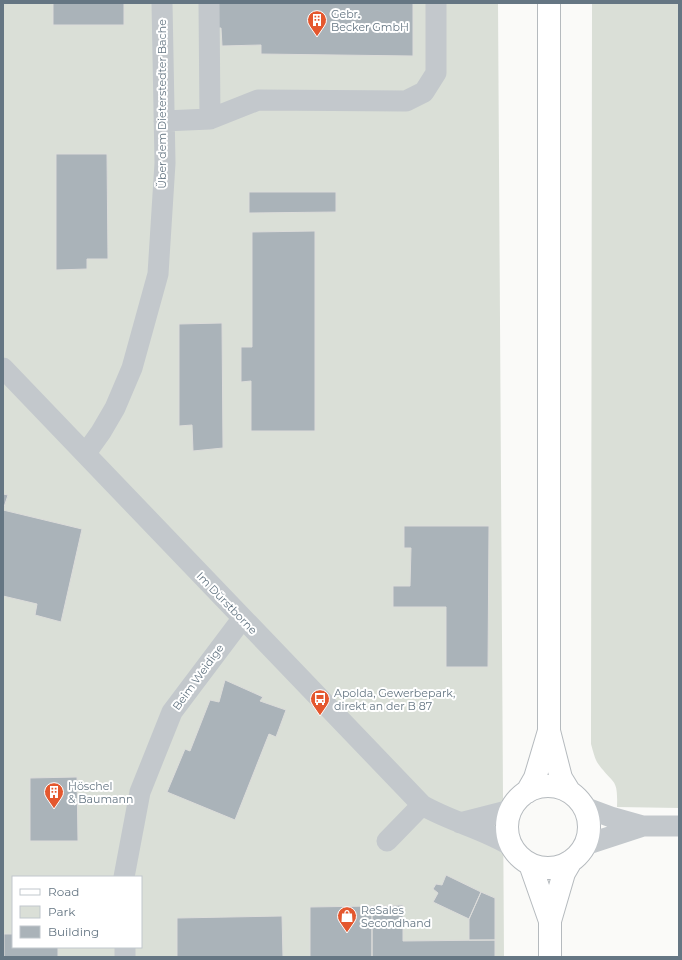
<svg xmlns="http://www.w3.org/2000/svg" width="682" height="960" font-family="Montserrat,sans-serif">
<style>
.green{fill:#dadfd7;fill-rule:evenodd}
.building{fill:#aab3b9;stroke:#dcdcda}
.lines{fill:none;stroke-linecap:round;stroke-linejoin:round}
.major-casing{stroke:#b5babe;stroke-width:24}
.minor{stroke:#c3c8cc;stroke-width:21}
.major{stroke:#fff;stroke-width:22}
.labels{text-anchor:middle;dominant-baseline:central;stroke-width:4;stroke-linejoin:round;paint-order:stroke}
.poi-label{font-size:11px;fill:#657683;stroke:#fff;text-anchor:start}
.street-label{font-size:11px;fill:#657683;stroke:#fff}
</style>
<rect width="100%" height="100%" fill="#fafaf8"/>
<path class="green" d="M3,3H498L504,957H3ZM13,877H141V947H13Z
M592,3H679V808L617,807C618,778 614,785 599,765C595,760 593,751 591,744Z"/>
<path class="building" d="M53,3H124V25H53Z
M218,3H413V56L261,54V45L222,46L221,28H218Z
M56,154H107L108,259H87V269L56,270Z
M249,192H336V212L249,213Z
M315,231V431H251V381L241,382V347H252V232Z
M222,323L223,448L193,451L192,425L179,426V324Z
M3,494L8,495L3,510Z
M3,510L82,529L61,622L35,615L37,604L3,596Z
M404,526H489L488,667H446V607H393V586H410L411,548H404Z
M225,680L263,697L260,701L286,710L276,737L269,734L235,820L167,792L185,749L190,751L210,700L219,702Z
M77,777L78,841H30V778Z
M446,875L481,892L469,919L433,902L438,893L433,889L436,884L442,885Z
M481,892L495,898V940H469V919Z
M403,905V941L495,940V957H372V906Z
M372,906V957H310V907Z
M282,916L283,957H177V918Z
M4,934H13V947H58V957H4Z"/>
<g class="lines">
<g class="major-casing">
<path id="major" d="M549,3V731L561,778L569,791
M507 827a41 41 0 1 1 82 0a41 41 0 1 1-82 0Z
M527,792L535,778L549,731
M530,864L550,921
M550,957V921L564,873L571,861"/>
</g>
<path class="minor" d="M210,119L258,100L406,101L424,92L436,73V3
M164,121L210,119L209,3
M3,368L422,805C451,822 485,829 513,847
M86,453L101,432L115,408L132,368L158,274L165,163L162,3
M584,807L611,817L643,826H679
M460,823L511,810
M387,841L422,805
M585,845L643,826
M124,877L140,792L172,712L242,619
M125,947V957"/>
<use href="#major" class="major"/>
</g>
<defs>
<g id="building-pin" transform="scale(1)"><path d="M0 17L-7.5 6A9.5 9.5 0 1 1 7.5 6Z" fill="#e4572e" stroke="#fff"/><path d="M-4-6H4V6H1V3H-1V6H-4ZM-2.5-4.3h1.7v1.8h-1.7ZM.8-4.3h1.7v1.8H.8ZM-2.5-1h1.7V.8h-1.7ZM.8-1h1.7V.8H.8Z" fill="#fff"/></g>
<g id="bus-pin" transform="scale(1)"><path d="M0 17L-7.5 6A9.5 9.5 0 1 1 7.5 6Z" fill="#e4572e" stroke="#fff"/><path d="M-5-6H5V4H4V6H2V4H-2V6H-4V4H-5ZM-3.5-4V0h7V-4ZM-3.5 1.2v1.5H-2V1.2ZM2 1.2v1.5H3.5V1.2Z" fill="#fff"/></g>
<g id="shop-pin" transform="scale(1)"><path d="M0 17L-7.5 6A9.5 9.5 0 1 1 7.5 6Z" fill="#e4572e" stroke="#fff"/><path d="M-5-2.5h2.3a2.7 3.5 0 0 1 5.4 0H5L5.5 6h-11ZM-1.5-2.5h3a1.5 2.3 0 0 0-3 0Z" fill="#fff"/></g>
</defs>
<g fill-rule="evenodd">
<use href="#building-pin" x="317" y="20"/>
<use href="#bus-pin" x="320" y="699"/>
<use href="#building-pin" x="54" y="792"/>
<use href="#shop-pin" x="347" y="916"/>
</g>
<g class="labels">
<g class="poi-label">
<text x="331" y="14">Gebr.<tspan x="331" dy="13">Becker GmbH</tspan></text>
<text x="334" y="693">Apolda, Gewerbepark,<tspan x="334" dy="13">direkt an der B 87</tspan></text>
<text x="68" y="786">Höschel<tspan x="68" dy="13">&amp; Baumann</tspan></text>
<text x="361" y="910">ReSales<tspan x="361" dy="13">Secondhand</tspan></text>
</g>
<g class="street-label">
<text transform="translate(162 104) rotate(-90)">Über dem Dieterstedter Bache</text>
<text transform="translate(227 603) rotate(46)">Im Dürstborne</text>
<text transform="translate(198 677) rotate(-54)">Beim Weidige</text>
</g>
</g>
<rect width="682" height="960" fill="none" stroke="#657683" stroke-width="8"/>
<rect x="12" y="876" width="130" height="72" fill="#ffffff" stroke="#c1c8cd"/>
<rect x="20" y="889" width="20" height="6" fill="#ffffff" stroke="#c1c8cd"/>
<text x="48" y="896" font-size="12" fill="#657683">Road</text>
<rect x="20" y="906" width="20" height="12" fill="#dadfd7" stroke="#c1c8cd"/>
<text x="48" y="916" font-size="12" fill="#657683">Park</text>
<rect x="20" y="926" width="20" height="12" fill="#aab3b9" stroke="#c1c8cd"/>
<text x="48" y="936" font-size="12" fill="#657683">Building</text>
</svg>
